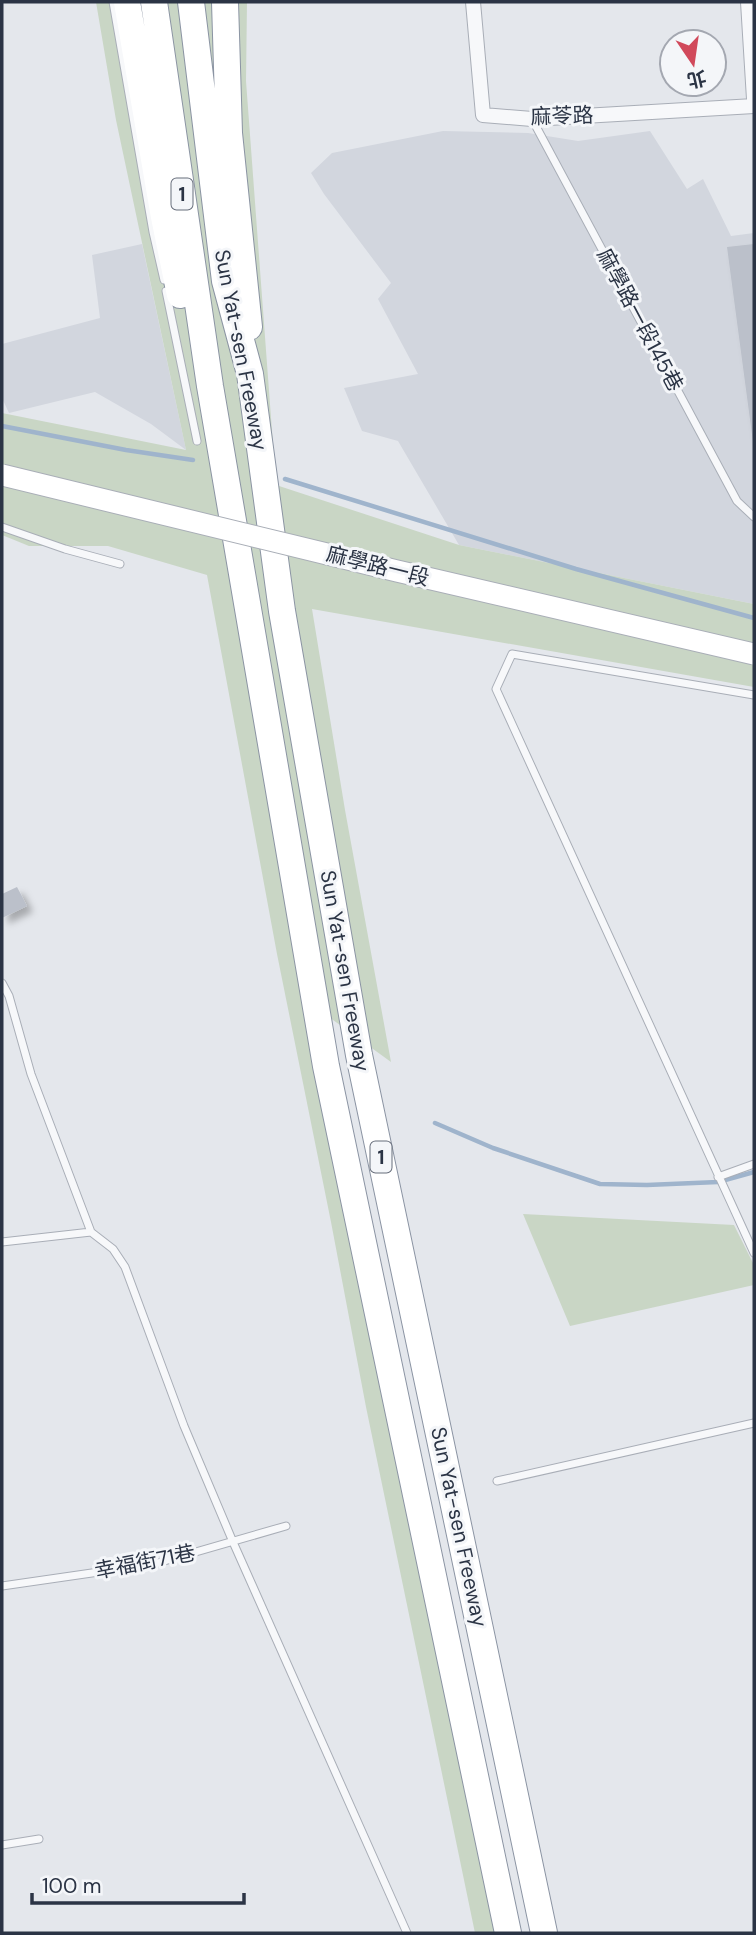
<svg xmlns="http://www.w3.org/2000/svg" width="756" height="1935" font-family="'DM Sans','Noto Sans TC',sans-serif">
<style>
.built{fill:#d2d6de}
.green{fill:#c9d6c5}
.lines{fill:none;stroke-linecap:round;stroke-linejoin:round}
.stream{stroke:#9fb4cc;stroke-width:4.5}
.building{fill:#bbc0ca;filter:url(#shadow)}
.lane-casing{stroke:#a9aeb7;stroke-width:9}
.street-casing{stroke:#a9aeb7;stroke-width:16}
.highway-casing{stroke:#8b94a3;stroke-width:28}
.lane{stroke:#f7f8fa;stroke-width:7}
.street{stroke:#f7f8fa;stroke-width:14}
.highway{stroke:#fff;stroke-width:26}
.secondary-bridge-casing{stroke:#a9aeb7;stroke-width:23;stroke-linecap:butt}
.secondary-bridge{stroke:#fff;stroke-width:21}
.labels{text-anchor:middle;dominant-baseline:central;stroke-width:6;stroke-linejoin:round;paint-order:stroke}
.shield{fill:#f4f6f9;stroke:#676e7b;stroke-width:2}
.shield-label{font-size:19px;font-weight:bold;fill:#2b3445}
.street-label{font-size:21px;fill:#2b3445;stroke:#f4f6f9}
</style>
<defs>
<filter id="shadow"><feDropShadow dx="6" dy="6" stdDeviation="3.5" flood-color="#0004"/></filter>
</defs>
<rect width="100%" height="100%" fill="#e4e7ec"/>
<path class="built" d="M443,131L528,133L578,141L650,131L687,189L703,179L731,236L754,233V604L459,545L398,441L362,431L344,388L418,374L378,299L391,283L324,194L311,173L332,153Z
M142,244L186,450L151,424L95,392L9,413L2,398V344L100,318L92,255Z"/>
<path class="green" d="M96,2H247L246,81L276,485L459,545L754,604V687L312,609L345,810L391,1062L311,1004L498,1933H475L366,1407L331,1222L277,954L207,575L108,546H29L2,535V413L186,450L116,120Z
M523,1214L734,1225L754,1265V1285L570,1326Z"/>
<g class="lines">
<path class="stream" d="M2,426L126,450L193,460
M285,479L576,569L754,618
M435,1123L493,1148L600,1184L647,1185L718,1182L754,1172"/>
</g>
<path class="building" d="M754,244V441L753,442L727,247Z
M17,887L27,906L2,918V894Z"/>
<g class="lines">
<g class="lane-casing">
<path id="lane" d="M113,2L153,232L164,280
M532,119L737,501L754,517
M166,291L197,441
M2,527L65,549L120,564
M754,695L512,654L496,689L754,1253
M2,983L9,996L31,1074L91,1232L2,1242
M718,1177L754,1164
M91,1232L113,1249L125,1267L184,1426L233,1542L407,1933
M497,1481L754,1423
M2,1586L154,1564L286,1526
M2,1845L39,1839"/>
</g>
<g class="street-casing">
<path id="street" d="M473,2L483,115L532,119L754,106
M748,2L754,99"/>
</g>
<g class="highway-casing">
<path id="highway" d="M127,2L164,217L180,295
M154,2L210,386L326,1066L508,1933
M191,2L225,281L250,374L282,611L359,1055L544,1933
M225,2L229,133L249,327"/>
</g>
<use href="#lane" class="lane"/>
<use href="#street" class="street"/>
<use href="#highway" class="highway"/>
<g class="secondary-bridge-casing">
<path id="secondary-bridge" d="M2,475L397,571L754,654"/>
</g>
<use href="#secondary-bridge" class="secondary-bridge"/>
</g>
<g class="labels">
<g class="shield">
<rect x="171.5" y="178.5" width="21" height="31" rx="5"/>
<rect x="370.5" y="1141.5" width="21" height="31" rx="5"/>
</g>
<g class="shield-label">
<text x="182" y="194">1</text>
<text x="381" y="1157">1</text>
</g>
<g class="street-label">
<text transform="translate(562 116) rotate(-2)">麻苓路</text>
<text transform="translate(640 320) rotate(62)">麻學路一段145巷</text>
<text transform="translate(241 350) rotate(79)">Sun Yat-sen Freeway</text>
<text transform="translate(378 566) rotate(14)">麻學路一段</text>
<text transform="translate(345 971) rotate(80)">Sun Yat-sen Freeway</text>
<text transform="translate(459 1527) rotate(78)">Sun Yat-sen Freeway</text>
<text transform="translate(145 1562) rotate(-11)">幸福街71巷</text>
</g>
</g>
<rect width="756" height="1935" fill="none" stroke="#2b3445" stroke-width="7"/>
<g transform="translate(693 63) rotate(167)"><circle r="33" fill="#f4f6f9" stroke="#a4a8b1" stroke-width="2"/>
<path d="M0-5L12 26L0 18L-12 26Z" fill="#d1495b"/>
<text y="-10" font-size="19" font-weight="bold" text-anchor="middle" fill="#2b3445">北</text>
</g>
<path d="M32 1893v10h212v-10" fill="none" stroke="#2b3445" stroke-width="3.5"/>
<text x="42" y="1893" font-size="21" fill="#2b3445" stroke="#f4f6f9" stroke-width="5" paint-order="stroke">100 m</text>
</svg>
